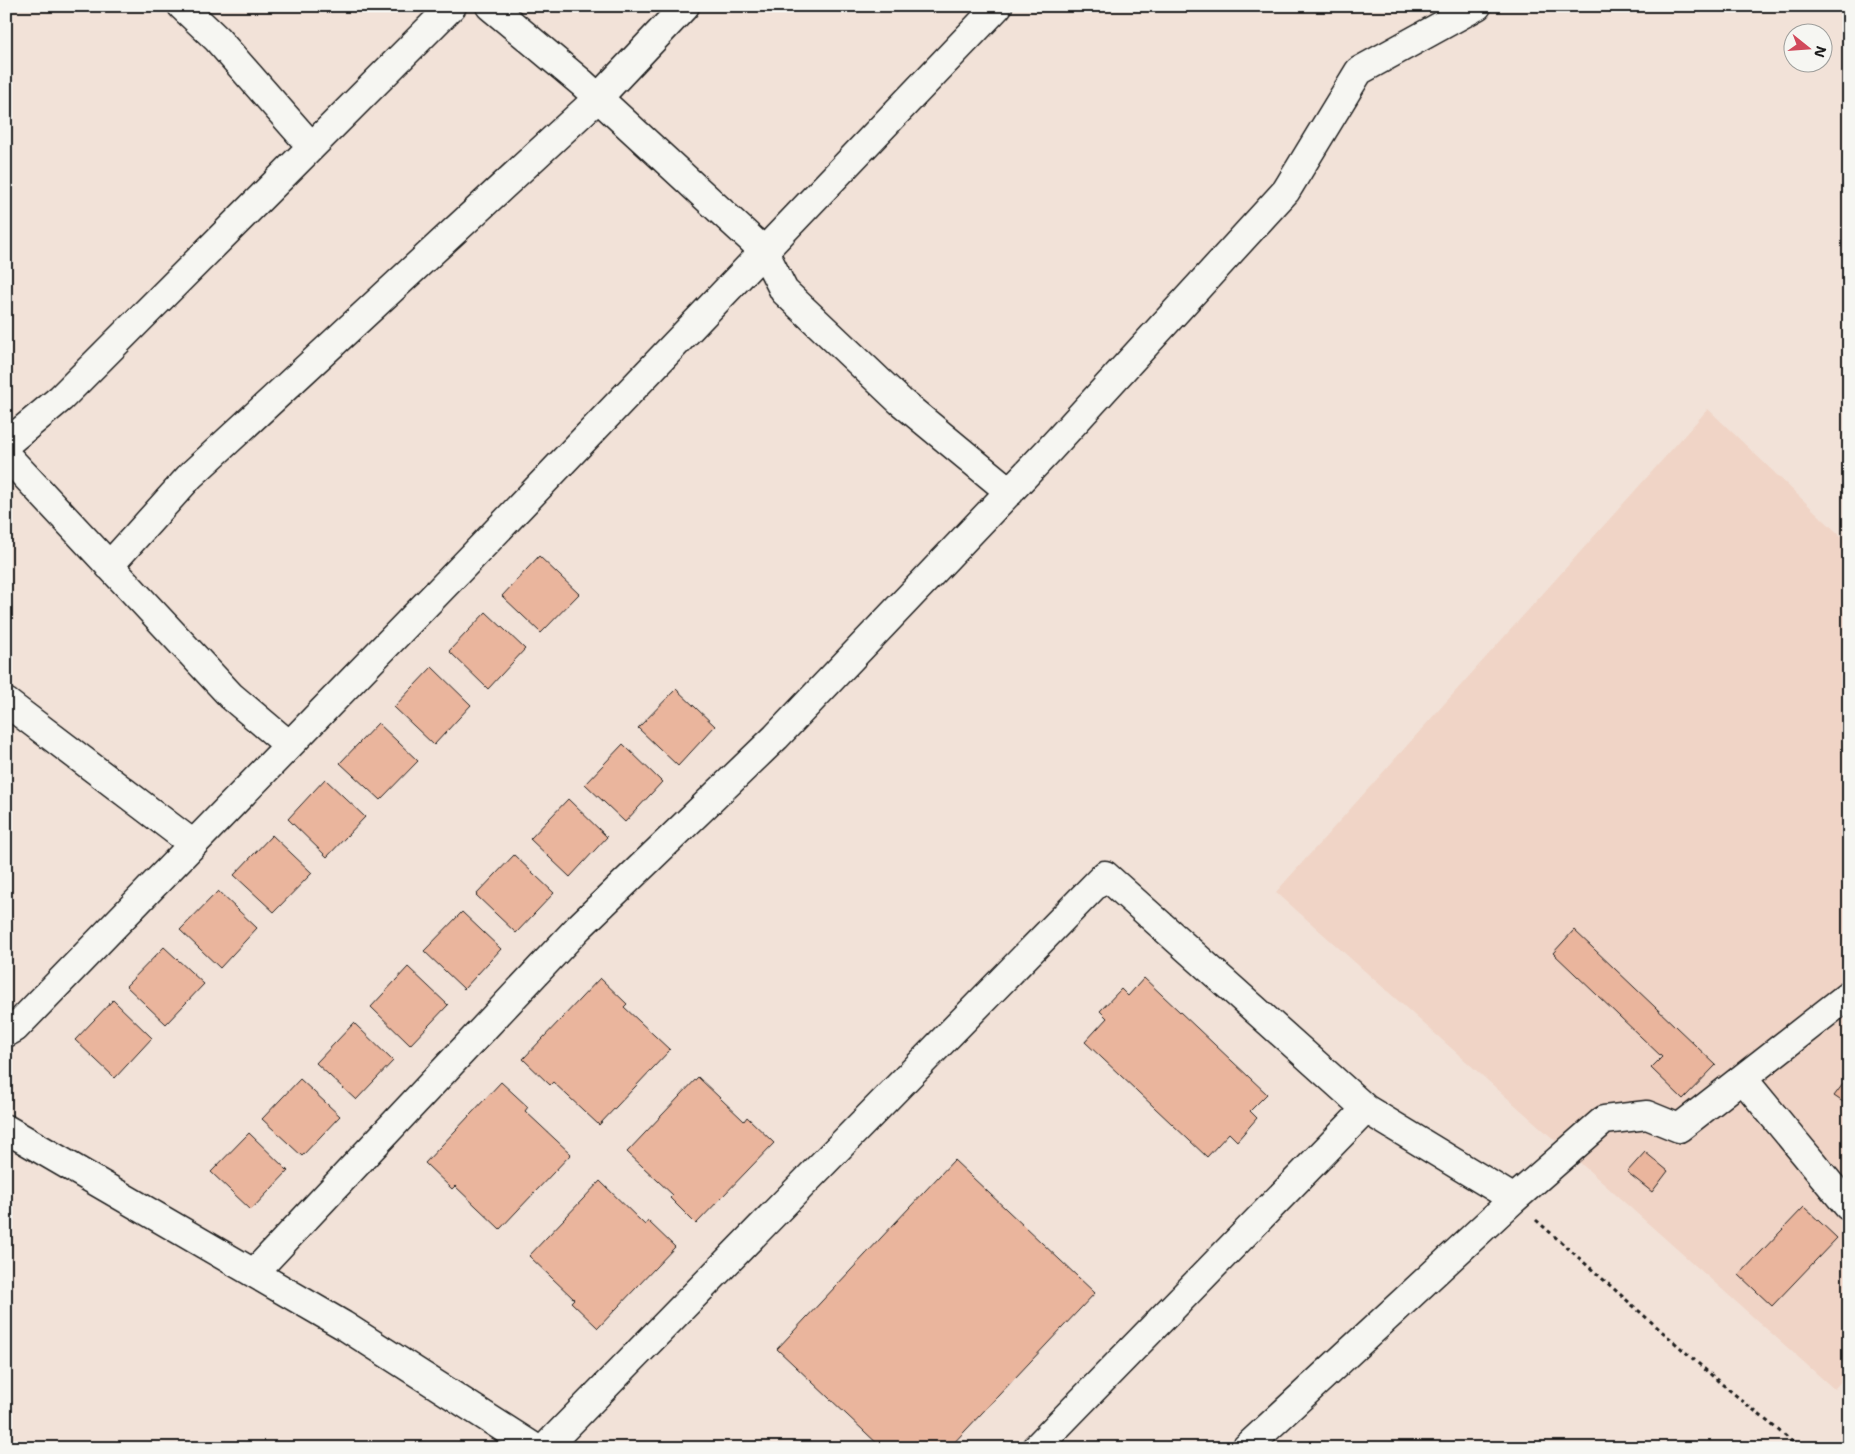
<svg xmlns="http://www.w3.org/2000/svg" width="1855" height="1454" font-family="'Shantell Sans',sans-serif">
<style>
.built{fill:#f0d4c6}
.building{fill:#eab59d;stroke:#1c1c1c}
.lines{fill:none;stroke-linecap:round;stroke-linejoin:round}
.minor-casing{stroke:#1c1c1c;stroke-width:31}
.path{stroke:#1c1c1c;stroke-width:3;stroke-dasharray:4 4;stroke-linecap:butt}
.minor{stroke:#f6f6f2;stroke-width:28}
</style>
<rect width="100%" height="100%" fill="#f2e2d8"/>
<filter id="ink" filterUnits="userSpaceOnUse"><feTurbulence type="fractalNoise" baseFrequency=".02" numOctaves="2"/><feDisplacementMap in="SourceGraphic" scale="10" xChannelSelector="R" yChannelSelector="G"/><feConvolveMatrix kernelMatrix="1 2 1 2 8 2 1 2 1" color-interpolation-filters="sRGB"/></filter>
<g filter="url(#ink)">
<path class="built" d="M1708,409L1849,544V1373L1834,1389L1276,892Z"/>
<path class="building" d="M539,556L579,594L541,633L502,596Z
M486,612L525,649L488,689L449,651Z
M432,667L471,705L434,745L394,707Z
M676,689L715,726L678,766L638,728Z
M378,723L418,761L380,800L340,763Z
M623,744L662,782L625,822L585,784Z
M325,779L365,817L327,857L288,819Z
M568,799L607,837L570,877L530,839Z
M272,835L312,873L274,912L234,875Z
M514,855L554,893L516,933L476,895Z
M218,891L257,928L220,968L180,930Z
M462,912L501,949L464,989L424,951Z
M1574,930L1716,1065L1683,1099L1651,1068L1662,1057L1553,953Z
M164,947L204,984L166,1024L126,986Z
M408,967L448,1005L410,1045L371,1007Z
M600,978L627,1004L624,1007L670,1050L599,1125L553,1082L550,1085L523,1059Z
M1144,978L1267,1094L1250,1111L1257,1118L1237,1141L1229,1133L1207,1157L1085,1042L1107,1018L1100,1011L1121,989L1128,996Z
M113,1000L152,1038L115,1078L75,1040Z
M354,1023L393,1061L356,1100L316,1063Z
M1849,1076V1106L1834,1096Z
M698,1077L744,1121L747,1117L774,1143L696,1224L670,1198L673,1195L627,1152Z
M300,1079L340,1116L302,1156L262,1119Z
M501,1082L528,1107L525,1111L571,1154L500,1229L455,1186L452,1189L425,1163Z
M249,1133L288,1171L251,1210L211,1172Z
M1645,1152L1668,1171L1652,1192L1627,1172Z
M954,1160L1095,1293L949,1448H882L777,1349Z
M600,1181L645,1225L648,1221L675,1247L598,1328L571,1302L574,1299L529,1256Z
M1804,1207L1837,1238L1772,1306L1739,1275Z"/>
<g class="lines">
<g class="minor-casing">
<path id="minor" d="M182,6L217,39L311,146
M490,6L582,83L764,251L784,291L900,401L1010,492
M6,444L61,398L452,6
M6,455L231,696L289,745
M109,566L190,476L598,98L685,6
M6,702L193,844
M6,1033L15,1028L471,558L998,6
M1743,1079L1848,1206
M6,1129L343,1325L535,1448
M254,1273L579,927L776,737L1050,449L1286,191L1359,71L1477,6
M545,1448L1105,875L1366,1109L1514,1199
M1036,1448L1366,1109
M1246,1448L1514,1199L1604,1120L1647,1115L1679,1128L1849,995"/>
</g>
<path class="path" d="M1536,1220L1717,1380L1800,1448"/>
<use href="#minor" class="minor"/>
</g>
</g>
<rect width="1855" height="1454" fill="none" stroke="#f6f6f2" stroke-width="25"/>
<rect x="12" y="12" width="1830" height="1429" fill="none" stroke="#1c1c1c" stroke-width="2" filter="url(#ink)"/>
<g transform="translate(1808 48) rotate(107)"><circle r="24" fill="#f6f6f2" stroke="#9f9f9c"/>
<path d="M0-4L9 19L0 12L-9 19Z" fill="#d1495b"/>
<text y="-8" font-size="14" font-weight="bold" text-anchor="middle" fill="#1c1c1c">N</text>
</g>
</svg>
